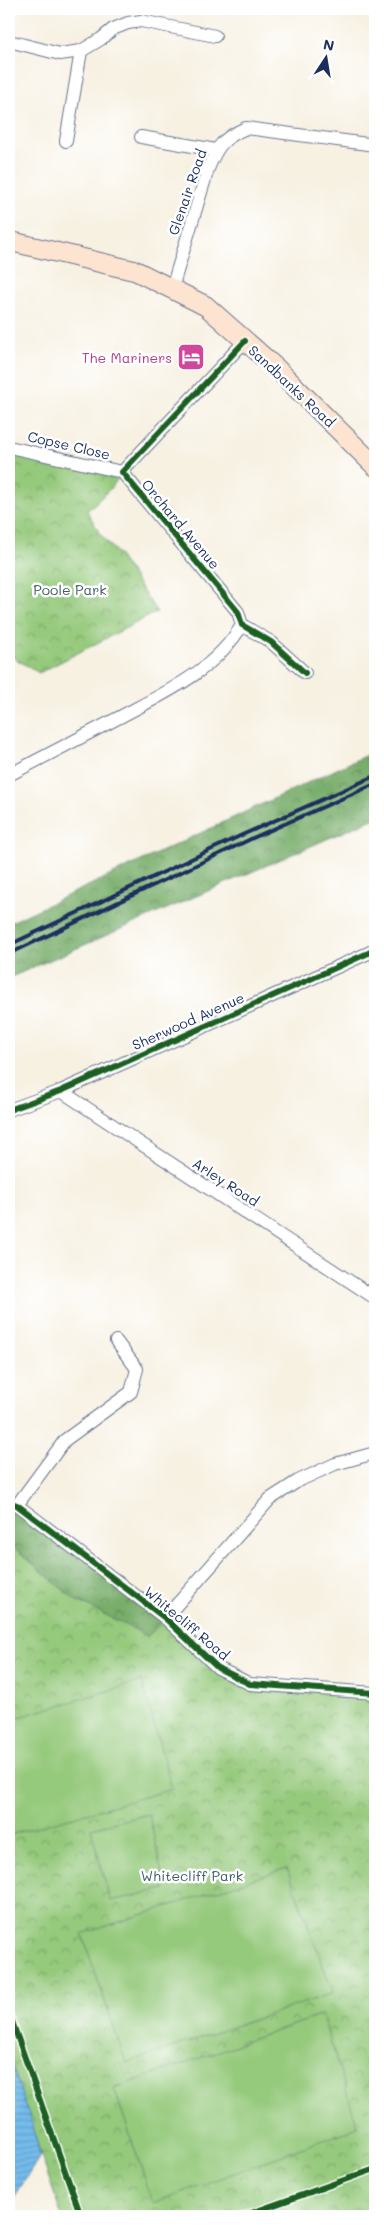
<svg xmlns="http://www.w3.org/2000/svg" width="384" height="2225" font-family="Mali,sans-serif">
<style>
.forest{fill:url(#forest-crowns);stroke:#4a6e64}
.park{fill:url(#park-crowns);stroke:#587c6c}
.pitch{fill:#95c97b;stroke:#587c6c}
.water{fill:url(#water-rules);stroke:#4876a5}
.lines{fill:none;stroke-linecap:round;stroke-linejoin:round}
.minor-casing{stroke:#68738c;stroke-width:14}
.secondary-casing{stroke:#68738c;stroke-width:21}
.minor{stroke:#fff;stroke-width:12}
.secondary{stroke:#fde4d1;stroke-width:19}
.rail{stroke:#1b2f5e;stroke-width:4}
.cycleway-casing{stroke:#fff;stroke-width:9}
.cycleway{stroke:#1b5e20;stroke-width:6}
.labels{text-anchor:middle;dominant-baseline:central;stroke-width:5;stroke-linejoin:round;paint-order:stroke}
.street-label{font-size:14px;fill:#1b2f5e;stroke:#fff}
.hotel-label{font-size:14px;fill:#b23c85;stroke:#fff;text-anchor:end}
.park-label{font-size:14px;fill:#405d67;stroke:#fff}
</style>
<defs>
<pattern id="forest-crowns" width="20" height="18" patternUnits="userSpaceOnUse" patternTransform="scale(1.25)"><rect width="20" height="18" fill="#78ad6b"/><path d="M2 6a3 3 0 1 1 6 0M12 15a3 3 0 1 1 6 0" fill="none" stroke="#628d5b"/></pattern>
<pattern id="park-crowns" width="20" height="18" patternUnits="userSpaceOnUse" patternTransform="scale(1.25)"><rect width="20" height="18" fill="#95c97b"/><path d="M2 6a3 3 0 1 1 6 0M12 15a3 3 0 1 1 6 0" fill="none" stroke="#79a468"/></pattern>
<pattern id="water-rules" width="6" height="5" patternUnits="userSpaceOnUse" patternTransform="scale(1.25)"><rect width="6" height="5" fill="#74bcec"/><path d="M0 2.5h6" fill="none" stroke="#5e99c2"/></pattern>
</defs>
<rect width="100%" height="100%" fill="#fff"/>
<filter id="ink" filterUnits="userSpaceOnUse"><feTurbulence type="fractalNoise" baseFrequency=".02" numOctaves="2"/><feDisplacementMap in="SourceGraphic" scale="10" xChannelSelector="R" yChannelSelector="G"/><feConvolveMatrix kernelMatrix="1 2 1 2 8 2 1 2 1" color-interpolation-filters="sRGB"/></filter>
<filter id="wash" filterUnits="userSpaceOnUse"><feTurbulence type="fractalNoise" baseFrequency=".0096" numOctaves="4" result="noise"/><feDisplacementMap in="SourceGraphic" scale="20" xChannelSelector="R" yChannelSelector="G"/><feGaussianBlur stdDeviation="1.12" result="paint"/><feColorMatrix in="noise" values="0 0 0 0 0 0 0 0 0 0 0 0 0 0 0 0 0 1.4 0 .05"/><feComposite in="paint" operator="in"/></filter>
<g filter="url(#wash)">
<rect width="100%" height="100%" fill="#f7f1e2"/>
<path class="forest" d="M375,751V818L9,978V923Z
M9,1502L165,1618L148,1636L75,1600L9,1543Z"/>
<path class="park" d="M9,447L122,472L112,487L87,511L101,535L118,554L157,612L39,673L9,655Z
M9,1543L75,1600L148,1636L165,1618L218,1668L250,1684L375,1693V2209L352,2216H62C43,2164 27,2110 9,2057Z"/>
<path class="pitch" d="M142,1681L172,1789L9,1835V1720Z
M149,1814L165,1889L110,1901L91,1828Z
M287,1868L333,1993L126,2063L82,1934Z
M322,2015L358,2127L153,2203L114,2088Z"/>
<path class="water" d="M9,2057L33,2126L40,2156L9,2206Z"/>
</g>
<g filter="url(#ink)">
<g class="lines">
<g class="minor-casing">
<path id="minor" d="M9,41L60,54L81,51L101,39L113,29L128,23L141,21L215,36
M141,137L216,150
M66,141L81,51
M172,288L208,169C217,146 223,138 246,128L375,145
M245,341L122,472L238,612L242,625L271,642L305,673
M9,447L122,472
M9,775C45,756 82,737 118,718C163,694 215,671 242,625
M61,1091L375,1298
M9,1110L61,1091L375,950
M9,1502L17,1505L165,1618L218,1668L250,1684L375,1693
M17,1505L65,1440L131,1392L137,1369L116,1341
M165,1618L270,1499L298,1481L335,1464L375,1453"/>
</g>
<g class="secondary-casing">
<path id="secondary" d="M9,241L136,271L206,306L275,367L375,466"/>
</g>
<use href="#minor" class="minor"/>
<use href="#secondary" class="secondary"/>
<path class="rail" d="M9,945L242,835L375,776
M9,954L255,837L375,784"/>
<g class="cycleway-casing">
<path id="cycleway" d="M245,341L122,472L238,612L242,625L271,642L305,673
M9,1110L61,1091L375,950
M9,1502L17,1505L165,1618L218,1668L250,1684L375,1693
M9,2013L81,2216
M243,2216L375,2169"/>
</g>
<use href="#cycleway" class="cycleway"/>
</g>
</g>
<defs>
<g id="hotel-square" transform="scale(1.4375)"><rect x="-9" y="-9" width="18" height="18" rx="4" fill="#d1479c" stroke="#fff"/><path d="M-6-4.5h1.5V1H6V5H4.5V3h-9V5H-6ZM-4 0a1.8 1.8 0 1 1 3.6 0ZM.5 0V-2.5h3Q6-2.5 6 0Z" fill="#fff"/></g>
</defs>
<g fill-rule="evenodd">
<use href="#hotel-square" x="191" y="357"/>
</g>
<g class="labels">
<g class="street-label">
<text transform="translate(187 192) rotate(-71)">Glenair Road</text>
<text transform="translate(292 386) rotate(43)">Sandbanks Road</text>
<text transform="translate(69 445) rotate(13)">Copse Close</text>
<text transform="translate(181 524) rotate(50)">Orchard Avenue</text>
<text transform="translate(188 1021) rotate(-24)">Sherwood Avenue</text>
<text transform="translate(226 1182) rotate(33)">Arley Road</text>
<text transform="translate(187 1623) rotate(40)">Whitecliff Road</text>
</g>
<g class="hotel-label">
<text x="172" y="357">The Mariners</text>
</g>
<g class="park-label">
<text x="70" y="589">Poole Park</text>
<text x="192" y="1875">Whitecliff Park</text>
</g>
</g>
<rect width="384" height="2225" fill="none" stroke="#fff" stroke-width="30"/>
<g transform="translate(326 58) rotate(12)" stroke="#ffffff" stroke-width="4" paint-order="stroke">
<path d="M0-4L9 19L0 12L-9 19Z" fill="#1b2f5e"/>
<text y="-8" font-size="14" font-weight="bold" text-anchor="middle" fill="#1b2f5e">N</text>
</g>
</svg>
